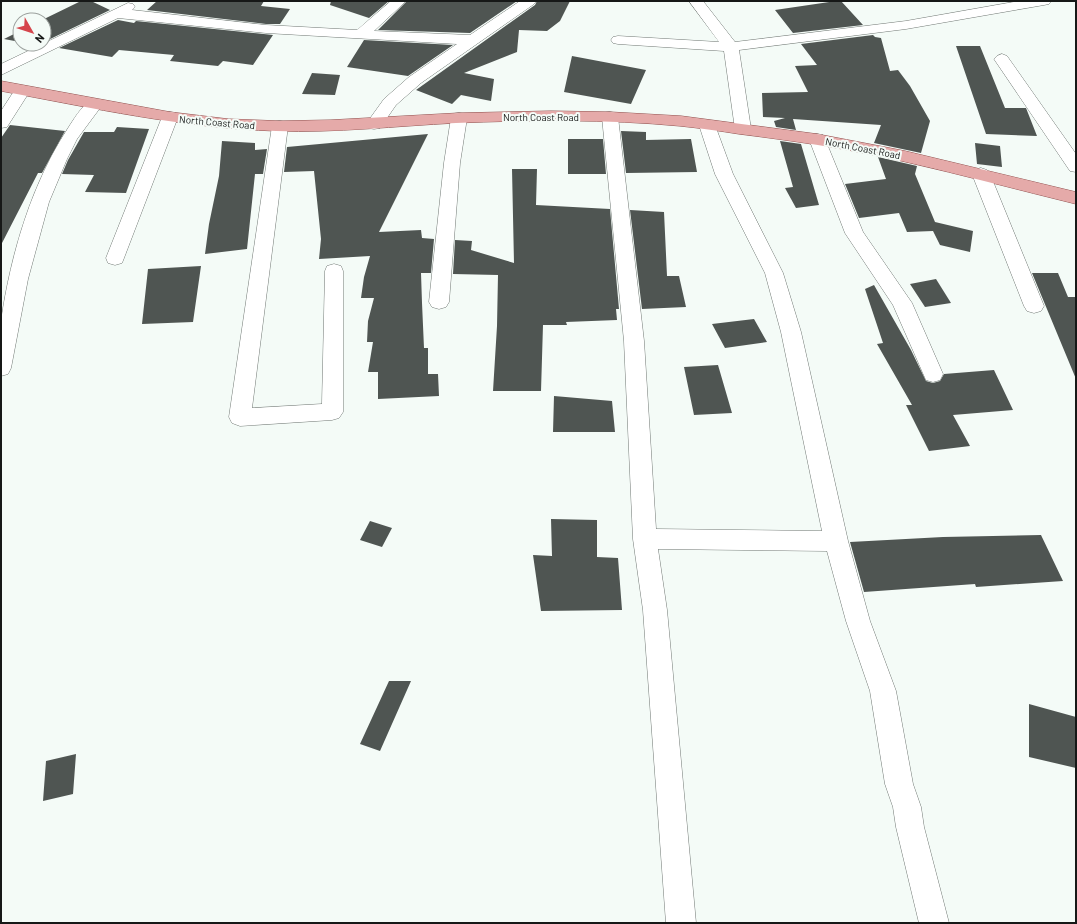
<svg xmlns="http://www.w3.org/2000/svg" width="1077" height="924" font-family="Barlow,sans-serif">
<style>
.building{fill:#4f5552}
.lines{fill:none;stroke-linecap:round;stroke-linejoin:round}
.minor-casing{stroke:#727975;stroke-width:1}
.major-casing{stroke:#915250;stroke-width:1}
.minor{fill:#fff;fill-rule:evenodd}
.major{fill:#e5aaa9;fill-rule:evenodd}
.labels{text-anchor:middle;dominant-baseline:central;stroke-width:4;stroke-linejoin:round;paint-order:stroke}
.far-street-label{font-size:10px;fill:#161817;stroke:#f4fbf7}
</style>
<rect width="100%" height="100%" fill="#f4fbf7"/>
<path class="building" d="M81,1H91L110,10L44,42V20H42Z
M157,1H264L261,6L290,9L280,24H266L147,10Z
M331,1H389L369,18L330,5Z
M407,1H517L470,33L378,30Z
M537,1H570L560,21L547,31L519,30L517,52L464,73L494,79L491,101L461,95L452,104L416,90L535,5Z
M836,1H841L863,25L793,33L775,10Z
M118,20L134,23L136,21L273,35L253,65L223,61L218,66L170,61L174,55L119,50L112,57L59,48Z
M20,31V42L4,39Z
M873,35L875,37L881,38L890,71L898,70L910,86L930,121L921,153L874,143L881,125L793,119L796,130L776,127L774,121L785,118L763,117L762,93L808,92L795,66L817,65L801,44Z
M364,40L453,45L408,76L347,67Z
M956,46H980L1005,108H1026L1037,136L986,134Z
M572,56L646,70L631,104L564,92Z
M312,73L340,75L335,95L302,94Z
M10,125L65,131L42,173H38L1,245V138Z
M117,127L149,129L126,193L85,192L94,175L62,174L68,160L84,132H114Z
M621,131L646,132V140L691,139L697,172L626,173Z
M428,134L379,232L421,230L422,238L434,239L431,273H421L422,303L424,348H428V374H438L439,396L378,399V372H368L373,342H367L368,321L374,298H361L364,277L370,256L319,259L321,239L314,171L284,172L287,147Z
M568,139H603L606,174H568Z
M222,141L255,143V150L267,149L263,174H255L247,249L205,254L209,224L219,176Z
M780,141L801,144L819,205L796,208L785,188L793,187Z
M975,143L1000,146L1002,167L977,164Z
M878,157L917,166L915,174L935,222L973,231L970,252L940,245L933,231L907,232L899,213L859,218L845,184L886,179Z
M512,169H537L536,205L610,209L619,309H616L617,320L566,322L567,325H543L541,391H493L497,326L498,275L453,274L455,240L472,241L471,250L514,263Z
M630,210L664,212L667,276H679L686,307L642,309Z
M201,266L193,322L142,324L148,269Z
M1032,273H1058L1068,297H1076V379Z
M936,279L951,303L925,307L910,284Z
M874,285L911,350L926,381L933,383L940,381L944,374L994,370L1013,410L953,415L970,446L929,451L906,405H912L877,344L883,343L865,289Z
M754,319L767,342L725,348L712,324Z
M718,365L732,413L694,415L684,367Z
M554,396L612,401L615,432H553Z
M551,519L597,520V557L618,558L622,610L541,611L533,555L552,556Z
M370,521L392,528L382,547L360,540Z
M1041,535L1063,581L976,587L975,584L864,592L850,542L943,537Z
M389,681H411L380,751L360,744Z
M1029,704L1076,717V768L1029,757Z
M76,754L73,794L43,801L46,761Z"/>
<g class="lines">
<g class="minor-casing">
<path id="minor" d="M391,1H406L374,31L470,35L520,1H536L534,4L421,83L396,105L380,128L374,129L368,128L366,124L384,99L409,77L457,44L266,33L118,18L1,75V64L128,3L133,4L135,7L132,10L266,25L357,30Z
M689,1H703L735,42L906,21L1019,1H1051L1049,4L1044,5L906,29L739,50L751,129L749,133L743,134L737,133L735,129L724,51L618,44L613,43L611,40L613,37L618,36L719,42Z
M1002,54L1007,56L1076,154V172L1070,171L994,59L997,56Z
M22,86L28,88L30,91L7,127L1,128V111L16,88Z
M95,99L101,101L103,104L77,139L67,159L49,202L28,279L11,368L8,374L1,376C1,358 0,339 1,321C11,253 32,182 70,125C76,116 84,102 95,99Z
M170,112L176,113L178,117L124,258L122,263L115,265L108,263L106,258L162,117L164,113Z
M610,112L616,113L618,117L644,341L656,529L822,531L781,332L765,273L715,174L699,125L701,121L707,120L713,121L715,125L733,174L783,273L801,332L848,541L870,621L896,691L913,784L921,807L924,827L949,923H919L896,827L893,807L885,784L870,691L846,621L827,551L658,549L667,610L696,923H666L643,610L633,539L624,341L602,117L604,113Z
M459,113L465,114L467,118L460,163L449,302L446,307L439,309L432,307L429,302L444,163L451,118L453,114Z
M280,121L286,122L288,126L252,408L322,404L325,271L327,266L334,264L341,266L343,271V412L339,418L332,420L240,426L232,423L229,417L272,126L274,122Z
M817,134L823,135L825,139L863,232L912,303L943,374L940,380L933,382L926,380L893,305L845,233L809,139L811,135Z
M981,168L987,170L990,174L1044,306L1041,311L1034,313L1027,311L1024,306L972,174L975,170Z"/>
</g>
<g class="major-casing">
<path id="major" d="M1,81L170,112L228,119L280,121L331,120L459,113L551,111L610,112L681,116L817,134L864,143L905,151L1076,192V204C1019,190 963,175 906,162C851,149 795,141 739,134C720,131 700,128 680,126C606,119 530,120 456,123C396,126 336,133 276,131C183,128 92,108 1,91Z"/>
</g>
<use href="#minor" class="minor"/>
<use href="#major" class="major"/>
</g>
<g class="labels">
<g class="far-street-label">
<text x="541" y="117">North Coast Road</text>
<text transform="translate(217 122) rotate(5)">North Coast Road</text>
<text transform="translate(863 148) rotate(11)">North Coast Road</text>
</g>
</g>
<rect width="1077" height="924" fill="none" stroke="#161817" stroke-width="4"/>
<g transform="translate(32 32) rotate(129)"><circle r="19" fill="#f4fbf7" stroke="#9ba09d"/>
<path d="M0-3L7 15L0 10L-7 15Z" fill="#d5454c"/>
<text y="-6" font-size="11" font-weight="bold" text-anchor="middle" fill="#161817">N</text>
</g>
</svg>
